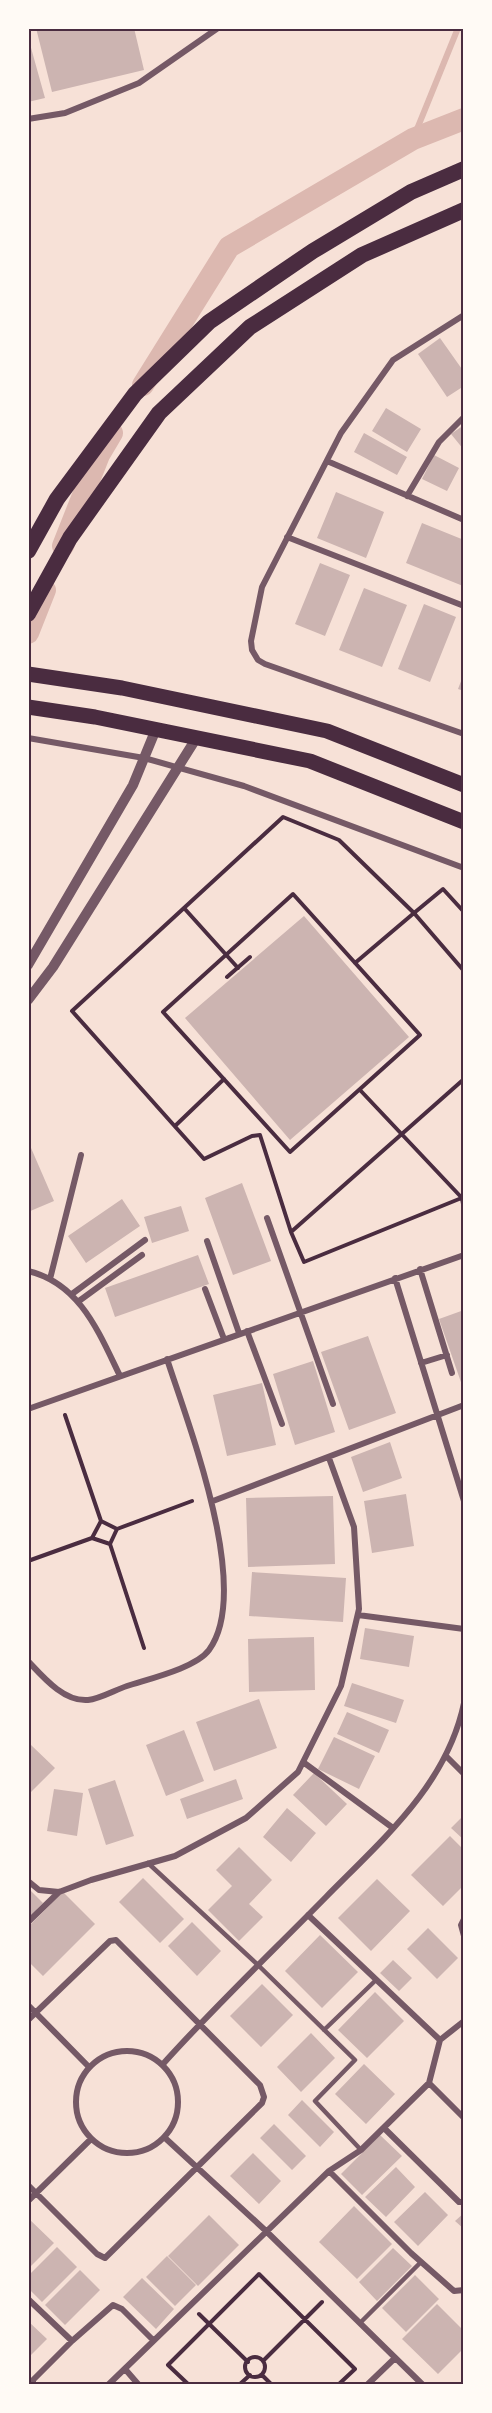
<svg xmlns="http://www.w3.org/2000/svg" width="492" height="2413" font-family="'Titillium Web',sans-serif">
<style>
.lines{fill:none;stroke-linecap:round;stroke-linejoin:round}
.stream{stroke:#dcb8b0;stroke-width:6}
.canal{stroke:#dcb8b0;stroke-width:22}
.building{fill:#ccb4b1}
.path{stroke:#4a2c40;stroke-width:4}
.service{stroke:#755966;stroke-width:4.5}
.minor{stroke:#755966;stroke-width:6}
.tertiary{stroke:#755966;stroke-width:10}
.primary{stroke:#4a2c40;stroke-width:15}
.trunk{stroke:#4a2c40;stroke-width:16}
.neatline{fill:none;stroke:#4a2c40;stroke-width:2}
</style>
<rect width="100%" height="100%" fill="#f7e1d7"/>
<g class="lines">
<path class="stream" d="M413,139L458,28"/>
<path class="canal" d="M143,385L229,247L413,139L464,119
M63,546L99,455L112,433
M28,633L45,590"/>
</g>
<path class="building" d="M36,28H134L144,70L52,92Z
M28,37L45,98L28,102Z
M440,338L464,372V386L447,397L418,354Z
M386,408L421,429L407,452L372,431Z
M464,425V450L451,434Z
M364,433L407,457L397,475L354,452Z
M434,455L459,468L447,491L422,479Z
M336,492L384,512L366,558L317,538Z
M422,523L464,540L463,586L406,563Z
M320,563L350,575L325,636L295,624Z
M364,588L407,605L382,667L339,650Z
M424,604L456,617L430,682L398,669Z
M463,676H464V691L458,689Z
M304,916L409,1037L290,1140L185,1018Z
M28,1141L54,1201L28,1212Z
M242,1183L271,1261L233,1275L205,1198Z
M122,1199L140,1226L86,1263L68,1236Z
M181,1206L189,1231L152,1243L144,1217Z
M198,1255L209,1284L115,1317L105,1288Z
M464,1310V1388H463L439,1319Z
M368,1336L396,1413L349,1430L321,1352Z
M313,1361L335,1432L295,1445L273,1374Z
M262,1383L276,1445L227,1456L213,1395Z
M390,1442L402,1478L363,1492L351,1457Z
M406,1494L414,1546L372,1553L364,1501Z
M333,1496L335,1564L248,1567L246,1498Z
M252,1572L346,1578L343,1622L249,1616Z
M365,1628L414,1636L409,1667L360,1659Z
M314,1637L315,1690L249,1692L248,1639Z
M352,1683L404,1700L396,1723L344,1706Z
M259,1699L277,1748L214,1771L196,1722Z
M347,1712L389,1730L379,1753L337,1734Z
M184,1730L204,1781L166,1796L146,1745Z
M334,1737L375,1756L359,1789L318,1769Z
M31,1745L55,1768L28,1795V1747Z
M314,1773L347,1804L326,1826L293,1795Z
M236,1779L243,1799L187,1819L180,1799Z
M115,1780L134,1836L106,1845L88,1789Z
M54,1789L83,1793L77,1836L47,1831Z
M287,1808L316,1833L291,1862L263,1837Z
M464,1815V1840L451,1828Z
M450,1836L464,1850V1885L443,1906L411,1875Z
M239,1847L272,1880L249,1904L263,1917L239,1941L208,1910L232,1886L216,1870Z
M143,1878L184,1919L160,1943L119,1902Z
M377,1879L410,1911L371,1951L338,1918Z
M28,1888L43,1903L28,1918Z
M63,1892L95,1924L43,1976L28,1961V1927Z
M192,1922L221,1951L197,1976L168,1946Z
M428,1928L458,1958L437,1979L407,1949Z
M320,1935L358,1972L322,2008L285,1971Z
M393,1960L412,1978L399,1991L380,1973Z
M262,1984L293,2015L261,2047L230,2016Z
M375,1992L404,2021L367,2058L338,2030Z
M311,2033L335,2058L301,2092L277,2067Z
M364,2064L395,2094L366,2124L335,2094Z
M302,2100L334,2132L320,2147L288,2115Z
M274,2124L306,2156L292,2170L260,2138Z
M380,2135L402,2156L362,2195L341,2174Z
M253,2153L281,2181L259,2204L230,2176Z
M396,2167L415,2187L386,2217L365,2197Z
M425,2192L448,2215L418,2246L394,2222Z
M354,2206L392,2244L357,2279L319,2242Z
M464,2213V2229L455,2221Z
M209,2215L239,2245L198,2286L168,2256Z
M28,2218L54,2243L28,2269Z
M57,2247L77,2267L42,2302L28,2288V2276Z
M393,2248L412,2266L377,2301L359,2282Z
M167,2256L196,2285L175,2306L146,2277Z
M80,2270L100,2290L65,2325L45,2305Z
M415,2275L439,2299L406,2332L382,2308Z
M142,2278L174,2309L156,2329L123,2297Z
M437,2304L464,2331V2348L438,2374L402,2339Z
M28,2321L47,2339L28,2358Z"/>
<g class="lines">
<path class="path" d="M293,894L420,1035L290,1152L163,1012Z
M184,908L238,968
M355,963L414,913L464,971
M227,977L250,957
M464,1079L291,1232L304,1262L464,1197
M360,1090L462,1198L464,1210
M175,1126L224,1079
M291,1232L260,1135L252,1136L204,1159L72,1011L283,817L339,840L414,913L443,889L464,912
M65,1415L101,1521
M117,1529L101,1521L92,1538L110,1544L117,1529L192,1501
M110,1544L144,1648
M28,1561L92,1538
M199,2314L248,2362
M245 2367a10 10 0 1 1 20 0a10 10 0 1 1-20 0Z
M263,2361L322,2302
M262,2375L271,2384
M188,2384L168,2365L259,2274L355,2369L339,2384
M240,2384L250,2375"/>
<path class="service" d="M148,1863L258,1965L355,2060L315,2101L361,2150
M324,2030L376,1980
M360,2323L421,2262"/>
<path class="minor" d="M28,119L65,113L139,83L218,28
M464,315L393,360L341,433L262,587L251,641L252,650L258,660L265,664L464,734
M327,461L464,520
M407,496L439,442L464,417
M287,537L464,606
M28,738L144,758L244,786L464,868
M267,1218L333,1404
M207,1241L239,1333
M420,1269L452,1373
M28,1271C80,1283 99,1333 120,1376
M395,1278L464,1501
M50,1279L81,1155
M205,1289L224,1339
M72,1294L145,1240
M79,1301L142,1255
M247,1331L282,1424
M421,1363L447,1355
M28,1409L464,1255
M213,1501L464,1405
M358,1615L464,1629
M28,1661C43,1677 64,1702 88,1700C100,1699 115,1690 127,1686C148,1679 196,1668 209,1650C253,1590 188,1424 167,1359
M446,1756L464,1774
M303,1762L393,1828
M28,1881L39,1890L59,1892L91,1880L175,1856L246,1818L298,1772L341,1686L359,1609L354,1527L329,1458
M464,1919L461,1925L464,1936
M28,1922L59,1892
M28,2005L89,2067
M28,2020L110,1941L116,1940L260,2085L264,2097L262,2103L105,2258L97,2254L28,2185
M440,2040L464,2021
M76 2102a51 51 0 1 1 102 0a51 51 0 1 1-102 0Z
M163,2064C215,2006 271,1953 326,1897C382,1840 447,1785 464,1703
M429,2083L464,2118
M384,2128L459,2202H464
M164,2137L266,2231L422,2384
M329,2171L411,2253L454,2291L464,2290
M28,2201L91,2139
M28,2299L72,2341
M125,2369L138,2384
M33,2384V2380L72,2341L113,2305L122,2309L153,2340
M109,2384L329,2171L361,2150L429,2083L440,2040L308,1915
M368,2384L394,2359"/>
<path class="tertiary" d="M28,965L133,785L156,729
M28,1000L53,967L197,737"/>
<path class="primary" d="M28,674L122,688L327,731L464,785
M28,707L95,717L310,761L464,822"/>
<path class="trunk" d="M28,551L57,499L135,394L209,322L313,251L411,192L464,169
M28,614L70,538L159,413L250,327L362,255L464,210"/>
</g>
<rect width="492" height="2413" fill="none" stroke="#fffaf5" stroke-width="60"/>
<rect x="30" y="30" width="432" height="2353" class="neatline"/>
</svg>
